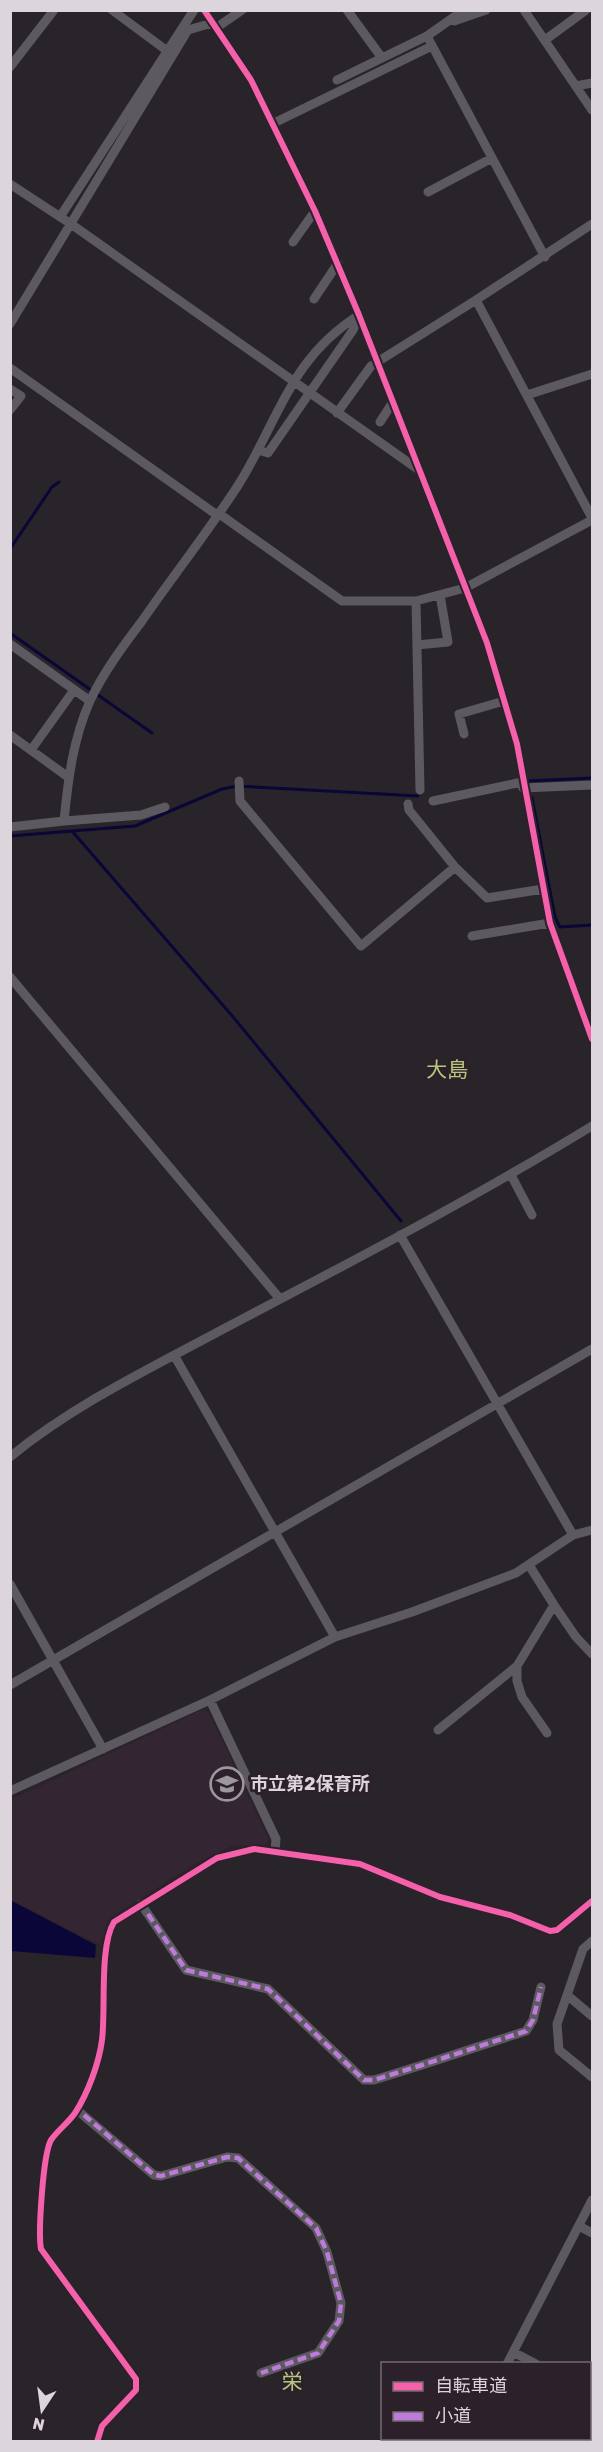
<svg xmlns="http://www.w3.org/2000/svg" width="603" height="2452" font-family="Rubik,'Noto Sans JP',sans-serif">
<style>
.built{fill:#342532}
.water{fill:#0a0738}
.lines{fill:none;stroke-linecap:round;stroke-linejoin:round}
.stream{stroke:#0a0738;stroke-width:3}
.minor{stroke:#5d5960;stroke-width:9}
.quiet{stroke:#bd7bd9;stroke-width:4.5;stroke-dasharray:9 4.5;stroke-linecap:butt}
.cycleway-casing{stroke:#2c212b;stroke-width:10}
.cycleway{stroke:#f560ab;stroke-width:6}
.labels{text-anchor:middle;dominant-baseline:central;stroke-width:6;stroke-linejoin:round;paint-order:stroke}
.poi-label{font-size:18px;font-weight:bold;fill:#dcd5db;stroke:#2c212b;text-anchor:start}
.quarter-label{font-size:21px;fill:#b6c87d;stroke:#2c212b}
</style>
<rect width="100%" height="100%" fill="#292429"/>
<path class="built" d="M202,1710L209,1712L269,1840L265,1845L232,1846L193,1865L112,1917L106,1925L101,1945L11,1900L10,1800Z"/>
<path class="water" d="M10,1900L96,1945L95,1958L11,1951Z"/>
<g class="lines">
<path class="stream" d="M10,549L52,487L59,482
M10,633L152,733
M526,781L592,778
M532,798L555,917L560,927L592,925
M72,831L234,1018L401,1221
M10,836L135,826L222,789L237,786L418,796"/>
<path class="minor" d="M112,10L166,50
M204,10L251,80L315,211L359,315L487,643L517,744L550,923L592,1039
M347,10L382,58
M464,10L427,36L545,257
M524,10L592,110
M454,21L486,10
M216,28L242,10
M545,40L586,10
M10,67L54,10
M337,80L427,36
M576,86L592,83
M274,123L432,46
M10,184L71,224L419,470
M428,192L492,158
M60,217L194,10
M293,242L315,211
M314,299L338,263
M476,300L592,224
M10,324L188,30L212,23
M10,368L217,515
M10,389L21,396L10,410
M527,395L592,374
M337,413L371,366L476,300L592,518
M380,422L393,402
M258,450L268,453L353,330L359,315
M218,513L342,601H416L465,588L592,520
M416,601L420,790
M10,644L90,701
M417,645L448,642L440,595
M464,734L459,714L504,701
M10,735L68,777
M31,750L74,690
M239,781L240,801L361,946L455,867
M523,788L592,785
M433,801L522,782
M408,804L409,810L455,867L487,898L543,889
M64,821L141,815L165,807
M10,827L64,821C68,780 73,739 90,701C103,673 123,646 142,621C173,576 207,533 237,487C279,421 288,360 359,315
M472,936L550,923
M10,977L280,1299
M511,1175L532,1215
M400,1235L573,1535
M174,1355L335,1637
M10,1457C76,1403 155,1366 229,1326C351,1262 474,1198 592,1126
M529,1565L554,1605L517,1666V1681L522,1697L547,1733
M10,1584L103,1749
M554,1605L576,1637L592,1654
M10,1685L592,1349
M210,1700L276,1839L275,1851
M438,1730L517,1666
M10,1791L210,1700L335,1637L412,1612L516,1573L573,1535L592,1530
M141,1904L186,1970L268,1989L364,2080H374L419,2066L526,2031L533,2020L541,1987
M592,1941L583,1949L557,2024L559,2050L592,2077
M567,1995L592,2016
M77,2110L154,2175L161,2176L227,2157L238,2158L316,2228L327,2252L341,2303L339,2321L318,2353L261,2373
M579,2226L592,2233
M513,2352L536,2364
M507,2364L592,2200
M590,2392L592,2393
M97,2442L102,2426L136,2390V2379L41,2249C38,2233 43,2154 51,2140C58,2130 68,2123 75,2113C88,2093 99,2063 102,2040C106,2009 99,1947 114,1922L217,1858L254,1849L360,1864L440,1897L510,1915L550,1931L557,1930L592,1901
M434,2442L436,2438
M466,2442L467,2438"/>
<path class="quiet" d="M148,1914L186,1970L268,1989L364,2080H374L419,2066L526,2031L533,2020L541,1987
M84,2115L154,2175L161,2176L227,2157L238,2158L316,2228L327,2252L341,2303L339,2321L318,2353L261,2373"/>
<g class="cycleway-casing">
<path id="cycleway" d="M204,10L251,80L315,211L359,315L487,643L517,744L550,923L592,1039
M97,2442L102,2426L136,2390V2379L41,2249C38,2233 43,2154 51,2140C58,2130 68,2123 75,2113C88,2093 99,2063 102,2040C106,2009 99,1947 114,1922L217,1858L254,1849L360,1864L440,1897L510,1915L550,1931L557,1930L592,1901"/>
</g>
<use href="#cycleway" class="cycleway"/>
</g>
<defs>
<g id="school-ring" transform="scale(1.725)"><circle r="9.5" fill="#2c212b" stroke="#9d979d" stroke-width="1.5"/><path d="M0-5L7-2L0 1L-7-2ZM-4 1L0 2.5L4 1V4Q0 6-4 4Z" fill="#9d979d"/></g>
</defs>
<g fill-rule="evenodd">
<use href="#school-ring" x="227" y="1784"/>
</g>
<g class="labels">
<g class="poi-label">
<text x="250" y="1784">市立第2保育所</text>
</g>
<g class="quarter-label">
<text x="447" y="1069">大島</text>
<text x="292" y="2381">栄</text>
</g>
</g>
<rect width="603" height="2452" fill="none" stroke="#dcd5db" stroke-width="24"/>
<rect x="381" y="2362" width="210" height="78" fill="#2c212b" stroke="#726971" stroke-width="1.5"/>
<rect x="393" y="2382" width="30" height="9" fill="#f560ab" stroke="#726971" stroke-width="1.5"/>
<text x="435" y="2392" font-size="18" fill="#dcd5db">自転車道</text>
<rect x="393" y="2412" width="30" height="9" fill="#bd7bd9" stroke="#726971" stroke-width="1.5"/>
<text x="435" y="2422" font-size="18" fill="#dcd5db">小道</text>
<g transform="translate(42 2410) rotate(193)" stroke="#2c212b" stroke-width="4.5" paint-order="stroke">
<path d="M0-4.5L10 22L0 15L-10 22Z" fill="#dcd5db"/>
<text y="-9" font-size="16" font-weight="bold" text-anchor="middle" fill="#dcd5db">N</text>
</g>
</svg>
